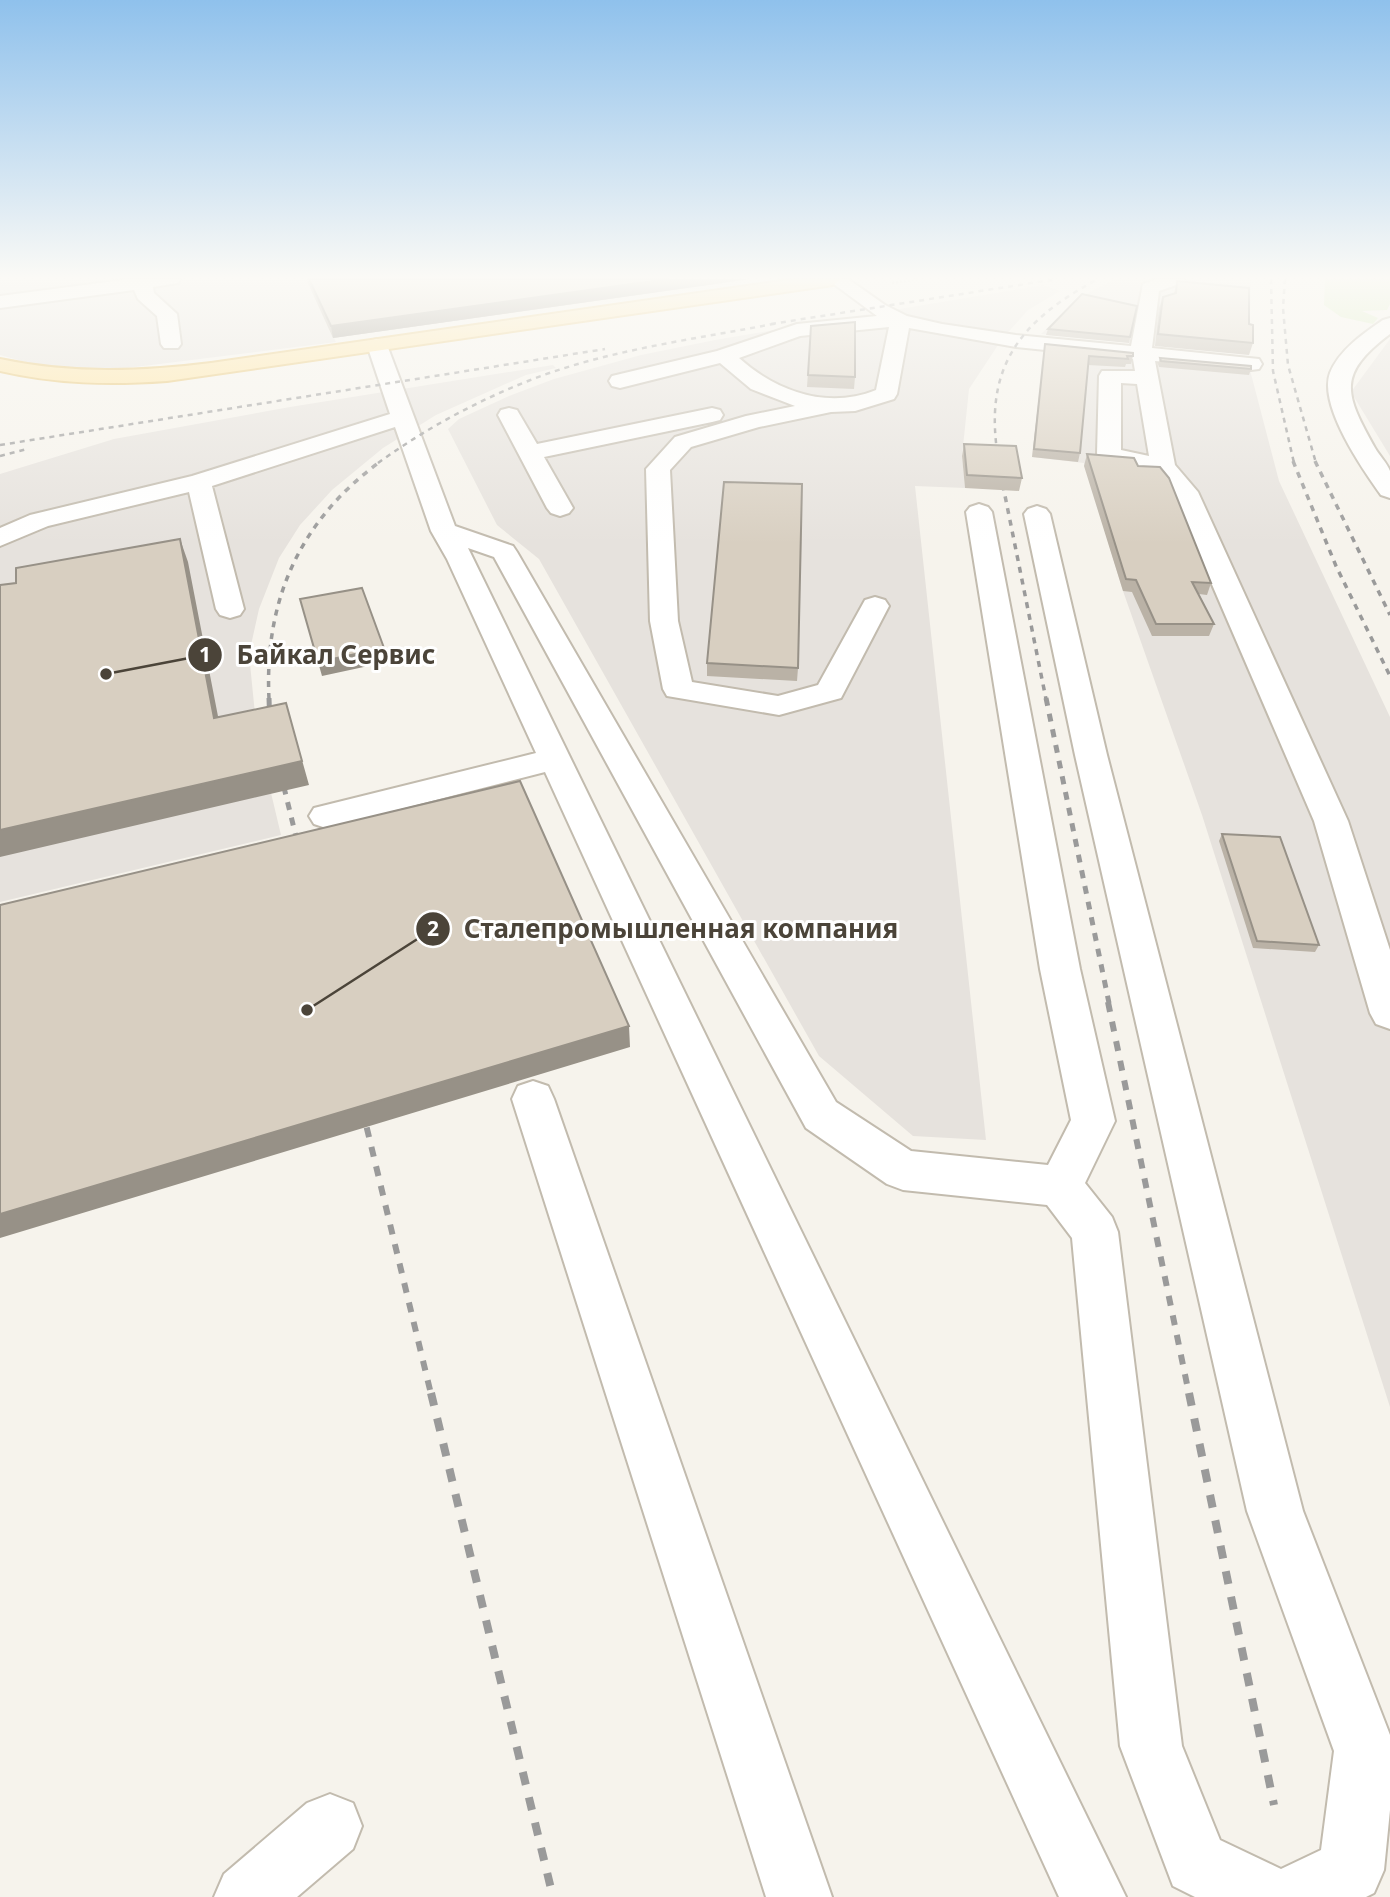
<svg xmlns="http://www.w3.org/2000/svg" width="1390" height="1897" font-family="'Noto Sans',sans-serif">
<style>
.industrial{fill:#e6e2dd}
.green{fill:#d2eab5}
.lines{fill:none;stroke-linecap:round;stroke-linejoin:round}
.minor-casing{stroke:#c2bbae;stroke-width:4}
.major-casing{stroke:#e6c16a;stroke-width:4}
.path{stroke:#c4b79f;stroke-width:2.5;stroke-dasharray:2 2;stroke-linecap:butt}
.minor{fill:#fff;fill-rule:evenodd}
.major{fill:#ffe39c;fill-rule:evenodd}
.rail-far4{stroke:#9a9a9a;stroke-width:2.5;stroke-dasharray:5 5;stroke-linecap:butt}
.rail-far3{stroke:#9a9a9a;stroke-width:3.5;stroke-dasharray:6 6;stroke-linecap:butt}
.rail-far2{stroke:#9a9a9a;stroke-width:5;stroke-dasharray:8 8;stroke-linecap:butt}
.rail-far1{stroke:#9a9a9a;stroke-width:6;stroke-dasharray:10 10;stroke-linecap:butt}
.rail{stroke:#9a9a9a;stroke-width:8;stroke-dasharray:13 13;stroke-linecap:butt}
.wall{fill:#bab2a6}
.shaded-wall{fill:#979187}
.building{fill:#d8cfc1;stroke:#979187;stroke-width:2}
.leader{fill:none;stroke:#4b4439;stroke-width:2.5}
.callout-dot{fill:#4b4439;stroke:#fff;stroke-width:2.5}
.mark-label{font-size:21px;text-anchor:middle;font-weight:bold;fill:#fff}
.callout-label{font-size:26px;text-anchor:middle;font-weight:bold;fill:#4b4439;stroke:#fff;stroke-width:6;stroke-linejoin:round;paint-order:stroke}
</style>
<rect width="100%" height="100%" fill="#f6f3ec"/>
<path class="industrial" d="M0,279H751L334,338L336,342L111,370L51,369L0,355Z
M1115,279H1251L1249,346L1203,350L1041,334L1080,297Z
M1043,285L1060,291L1028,310L1002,339L969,389L962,456L965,488L915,486L986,1140L913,1136L819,1056L539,559L497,525L448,429L459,419L509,396L554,379L641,355L715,340Z
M1390,339V456L1351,392Z
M1049,351L1250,370L1279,481L1390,717V1407L1202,815L1123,591L1084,463L1032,457L1042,361Z
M553,365L556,368L526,375L436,415L383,448L332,490L300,525L279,558L259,609L249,654L257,734L281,835L0,902V474L114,439L290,407Z"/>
<path class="green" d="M1325,279H1390V304L1387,310L1362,311L1378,318L1373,324L1341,317L1324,305Z"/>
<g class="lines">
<g class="minor-casing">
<path id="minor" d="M130,279H180L178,283L153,287L154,293L177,314L181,344L178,348H164L161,344L157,316L138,299L134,290L0,308V296Z
M827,279H848L885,305L907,316L942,324L1016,335L1131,346L1143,284L1158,279H1184L1182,283L1159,291L1152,348L1259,359L1262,364L1259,369L1251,370L1155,361L1175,465L1198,492L1348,821L1390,950V1029L1376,1024L1370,1013L1314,821L1173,494L1154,472L1101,459L1097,454L1099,376L1102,371H1135L1133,359L1016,347L909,328L897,394L894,399L855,411L831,412L759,427L691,447L670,470L678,621L692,682L778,696L818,685L865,600L875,597L885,600L889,606L841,698L779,715L667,696L663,689L650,621L646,469L675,437L746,416L795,406L751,389L720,363L620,388L612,386L609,381L612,376L717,351L797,324L877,316ZM889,327L876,390C827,410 776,391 739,358L800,336ZM1121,383L1137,384L1149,456L1121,450Z
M1390,318V334C1337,374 1344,393 1375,448C1379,455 1387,463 1390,471C1390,478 1390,490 1390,498L1381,495C1363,470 1318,405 1330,373C1339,350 1364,333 1383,320Z
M377,339L384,341L387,345L455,526L513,546L517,552L836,1102L911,1151L1048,1165L1071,1120L1040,969L966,512L970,507L979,504L988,507L992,512L1080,969L1115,1121L1085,1183L1112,1217L1118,1232L1182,1746L1220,1840L1281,1869L1321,1850L1334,1751L1247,1511L1075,755L1024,514L1028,509L1037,506L1046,509L1050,514L1107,755L1303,1511L1390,1735V1810L1384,1870L1374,1893L1366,1897H1195L1173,1886L1120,1746L1072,1238L1047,1205L903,1190L887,1184L806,1128L494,557L468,548L1126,1897H1059L545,772L326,828L314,824L309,816L314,808L536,753L447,559L431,531L395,427L212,486L244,609L240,615L230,618L220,615L216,609L189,492L48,526L0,546V528L30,515L192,476L390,414L367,345L370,341Z
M509,408L517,410L537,444L712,408L720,410L723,415L720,420L712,422L544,457L573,508L569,513L560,516L551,513L547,508L498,415L501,410Z
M533,1081L548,1086L554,1099L832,1897H766L512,1099L518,1086Z
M330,1794L353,1803L362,1826L353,1849L297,1897H214L224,1874L307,1803Z"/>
</g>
<g class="major-casing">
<path id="major" d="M795,279H842L833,285L167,381C110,385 56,384 0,371V359C71,374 139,372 211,363Z"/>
</g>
<path class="path" d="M892,283L919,279"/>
<use href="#minor" class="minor"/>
<use href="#major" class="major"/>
<path class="rail-far4" d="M1271,279L1273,371L1294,463
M1285,279L1283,308L1288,365L1316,463
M771,324L1057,279
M0,445L605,349
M0,456L27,449
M378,463C425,429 475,402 528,381C605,350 697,339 778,323
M999,463C982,370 1017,322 1098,279"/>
<path class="rail-far3" d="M998,461L1046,699
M1293,461L1336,566L1390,676
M1315,461L1390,615
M269,699C264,600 300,520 381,461"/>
<path class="rail-far2" d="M269,698L270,727
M1046,698L1109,1003
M280,771L300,853"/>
<path class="rail-far1" d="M1108,1002L1189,1394
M362,1108L431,1394"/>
<path class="rail" d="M431,1393L553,1897
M1189,1393L1274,1805"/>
</g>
<path class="wall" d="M306,279H750L333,338Z
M1177,281L1249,324L1253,343L1249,355L1155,346L1159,308L1163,297L1174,293Z
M1137,306L1129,343L1046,335L1048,329Z
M811,326L855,377L854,389L807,387Z
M1045,344L1133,356L1131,364H1126L1125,367L1088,365L1080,453L1078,462L1032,457Z
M1160,358L1251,369L1249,375L1159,367L1158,364Z
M964,444L1022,478L1019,491L965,488L962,456Z
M1087,454L1138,466L1211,583L1207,595L1199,594L1214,624L1209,636H1152L1132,592L1123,591L1084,466Z
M707,663L798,668L797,681L707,676Z
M1222,834L1319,945L1315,952L1253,948L1219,841Z"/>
<path class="shaded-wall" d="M667,279H750L333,338L331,326Z
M180,539L188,562L223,742L214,718Z
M384,648L387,662L322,676L318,662Z
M286,703L309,785L0,857V830Z
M629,1026L630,1047L0,1238V1214Z"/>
<path class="building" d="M309,279H667L331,326Z
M1177,281L1249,288V324L1253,325V343L1158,334L1163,297L1176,293Z
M1082,294L1137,306L1130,337L1048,329Z
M855,322V377L808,375L811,326Z
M1045,344L1133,353V356H1127L1128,359L1089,356L1080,453L1034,449Z
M1160,358L1251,366V369L1161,361Z
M964,444L1016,446L1022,478L967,475Z
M1087,454L1134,458L1138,466L1160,467L1169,478L1211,583L1192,582L1214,624H1156L1136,580L1126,579Z
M724,482L802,484L798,668L707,663Z
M180,539L214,718L286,703L302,761L0,830V585L16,583V568Z
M362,588L384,648L318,662L300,599Z
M520,781L629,1026L0,1214V905Z
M1222,834L1280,837L1319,945L1257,941Z"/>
<linearGradient id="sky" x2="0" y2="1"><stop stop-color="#8fc1ec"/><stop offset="0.51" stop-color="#fbfaf6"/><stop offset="1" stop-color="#fbfaf6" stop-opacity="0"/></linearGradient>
<rect width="1390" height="544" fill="url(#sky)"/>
<path class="leader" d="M106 674L205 655M307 1010L433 929"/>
<g class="callout-dot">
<circle cx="106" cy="674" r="7"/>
<circle cx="307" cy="1010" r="7"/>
<circle cx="205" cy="655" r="18"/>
<circle cx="433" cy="929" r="18"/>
</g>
<g class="mark-label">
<text x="205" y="662">1</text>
<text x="433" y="936">2</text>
</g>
<g class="callout-label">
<text x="336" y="664">Байкал Сервис</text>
<text x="681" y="938">Сталепромышленная компания</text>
</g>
</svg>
